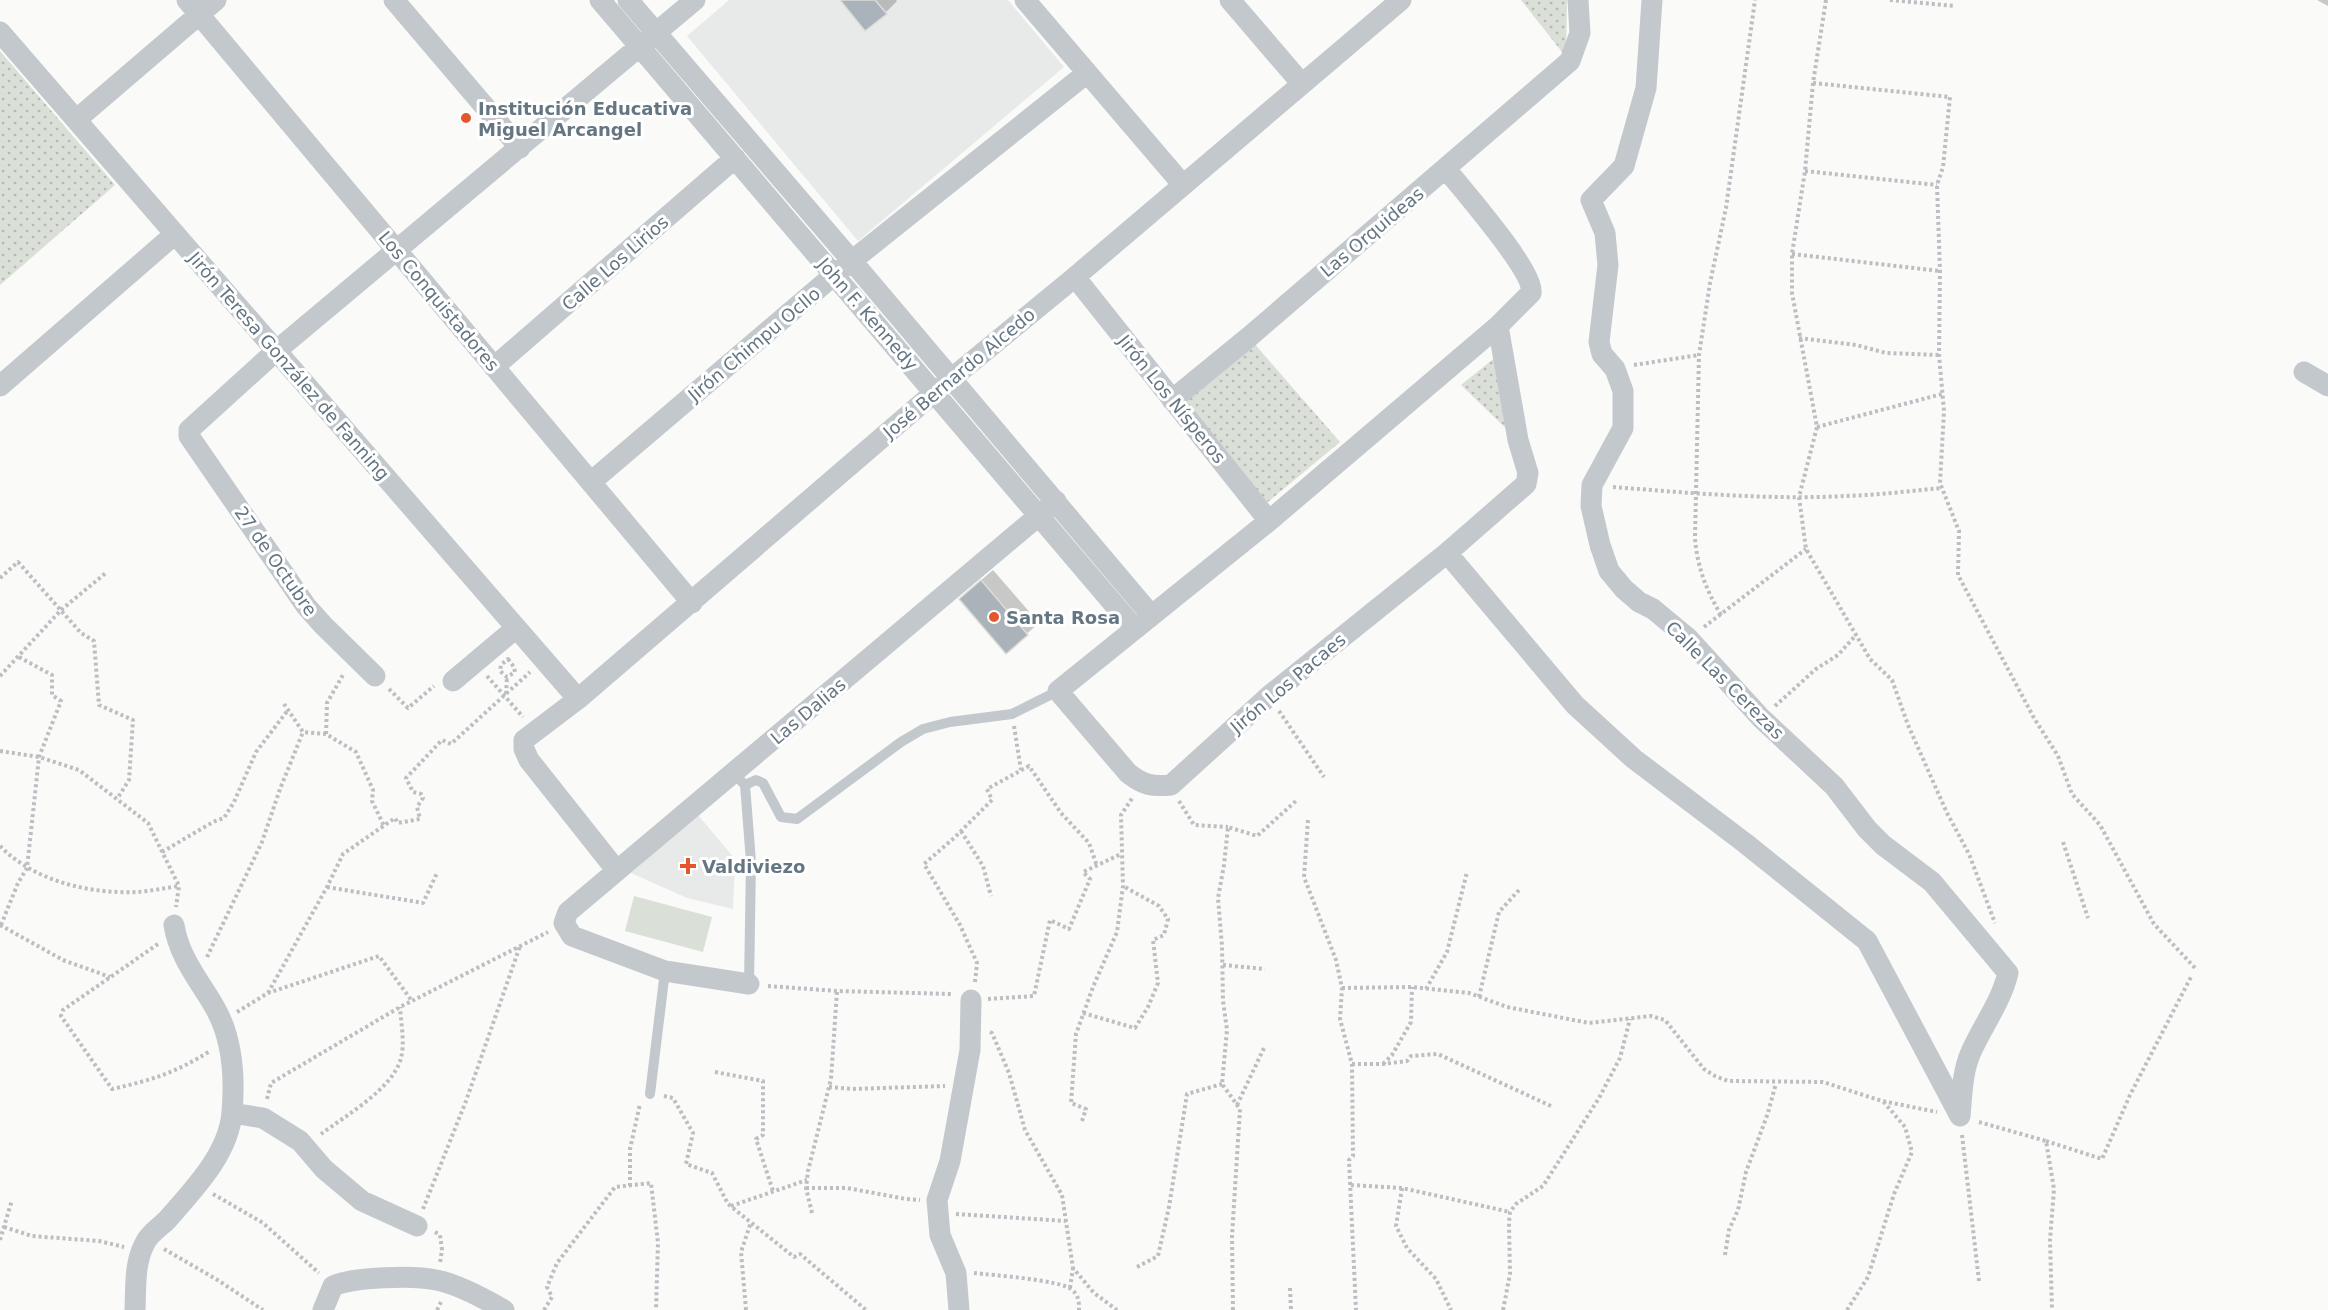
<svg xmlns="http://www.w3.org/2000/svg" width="2328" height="1310" font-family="'DejaVu Sans',sans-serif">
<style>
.built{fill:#e8e9e9}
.green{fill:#dadfd7}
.park{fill:url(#park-dots)}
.shadow{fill:#0003}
.building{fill:#aab3b9;stroke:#dcdcda;stroke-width:1.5}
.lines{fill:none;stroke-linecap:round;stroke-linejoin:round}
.path{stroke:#bbbfc2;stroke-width:4;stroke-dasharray:3 3;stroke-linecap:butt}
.service{stroke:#c3c8cc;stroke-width:10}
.minor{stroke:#c3c8cc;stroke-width:21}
.poi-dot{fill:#e4572e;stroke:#fff;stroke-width:2}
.labels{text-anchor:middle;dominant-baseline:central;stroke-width:6;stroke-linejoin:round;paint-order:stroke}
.poi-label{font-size:18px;font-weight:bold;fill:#657683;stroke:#fff;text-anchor:start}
.street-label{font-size:18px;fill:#657683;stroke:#fff}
</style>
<defs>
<pattern id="park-dots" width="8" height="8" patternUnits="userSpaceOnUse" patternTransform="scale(1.5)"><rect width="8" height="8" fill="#dadfd7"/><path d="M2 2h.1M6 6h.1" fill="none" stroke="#b4b9b4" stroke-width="1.8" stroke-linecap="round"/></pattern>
</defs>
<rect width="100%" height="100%" fill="#fafaf8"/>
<path class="built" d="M729,0H1008L1064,67L858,241L687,36Z
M698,815L735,859L733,909L687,898L631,873Z"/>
<path class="green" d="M634,896L712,917L703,952L625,931Z"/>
<path class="park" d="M1521,0H1567L1566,57Z
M0,51L115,185L0,285Z
M1252,341L1340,442L1263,506L1179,404Z
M1502,352L1518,440L1461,385Z"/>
<path class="shadow" d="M842,0H896L897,1L886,12Z
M2317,0H2328V6Z
M993,570L1039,623L1006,652L972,588Z"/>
<path class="building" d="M840,0H875L887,14L865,31Z
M981,580L1028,635L1006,654L959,599Z"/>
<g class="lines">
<path class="path" d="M1826,0L1813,83L1805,171L1792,254V293L1817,427L1799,497L1806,549L1870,659L1892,680L1908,725L1947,813L1969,854L1995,923
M1890,0L1955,6
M1813,83L1950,97L1943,167L1937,185L1940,271L1939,355L1944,411L1940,483L1959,531L1958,575L2034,718L2058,756L2072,794L2100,825L2154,924L2196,969
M1805,171L1937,185
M1792,254L1940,271
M1799,338L1856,345L1886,353L1939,355
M1634,365L1699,355
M1817,427L1942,394
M1613,487C1690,493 1768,500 1846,496C1878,495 1910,491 1941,488
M0,578L18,562L81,633L94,641L99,705L133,720L129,780L117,799
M1721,615C1706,590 1697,566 1695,538L1699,355L1710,283L1726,208L1755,0
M1704,627L1806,549
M508,659L514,667L515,672L507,677L500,671L501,665Z
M0,676L61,610L107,572
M487,676L523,717
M389,689L408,708L434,686
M506,694L507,677
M284,704L303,732L326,734L356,752L373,790L372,801L384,826
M1775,706L1816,669L1838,655L1855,636
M1279,711L1324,777
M1014,726L1021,770
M326,734L327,703L344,673
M0,751L39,757L79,770L148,823L179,886L176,907
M1179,801L1194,825L1228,827
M1308,820L1304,877L1336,960L1342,988L1340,1019L1352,1064L1353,1156L1349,1160L1356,1310
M961,831L983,866L991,896
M2063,842L2088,918
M0,846C34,881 89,894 137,892C151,891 165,888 179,886
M162,852L213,822L224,818L234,802L256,752L288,710
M327,887L423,903L437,873
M0,925L63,960L110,977
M1,925L18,883L27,868L39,757L61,701L52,695V675L17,656
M158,944L63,1010L61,1016L112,1089C152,1080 175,1073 210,1051
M207,957L262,842L280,789L303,732
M1223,965L1265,969
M975,982L977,963L960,925L924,864L954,838L992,800L987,789L1029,766L1061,813L1089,843L1097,866
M768,986L837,991L952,994
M1342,988L1412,987L1469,993L1507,1007L1589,1023L1651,1016L1665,1020L1704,1069L1715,1076L1728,1081L1823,1082L1882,1101L1937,1112
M1426,989L1447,952L1467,872
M268,993L327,887L343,854L395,818L398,823L420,819L417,807L423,798L421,794L413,792L406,778L442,740L451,744L530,672
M1479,997L1499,912L1519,890
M988,999L1034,996L1050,920L1069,929L1090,879L1083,872L1121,854
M237,1012L268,993L379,956L412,1001
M1083,1013L1135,1028L1148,1007L1158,983L1153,940L1164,935L1168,919L1159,906L1123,886
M990,1032L992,1033L1009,1073L1025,1130L1062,1195L1073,1268L1094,1293L1117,1310
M1352,1064H1383L1407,1061L1411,1056L1438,1054L1551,1106
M1383,1064L1392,1055L1411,1022L1412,987
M715,1072L763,1081V1135L756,1139L773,1191
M829,1087L852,1089L945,1086
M664,1096L673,1098L693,1133L686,1164L712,1173L728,1204L794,1257L800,1254L866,1310
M267,1099L271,1083L400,1007L548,932
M1237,1105L1264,1048
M1082,1121L1086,1109L1071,1103L1076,1034L1093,987L1117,932L1123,886L1121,815L1133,797
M1979,1122L2046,1141L2054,1189L2050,1240L2052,1310
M321,1134C345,1116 393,1089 401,1058C405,1043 401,1023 400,1007
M1962,1135L1979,1281
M2046,1141L2102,1159L2130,1095L2192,975
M1351,1185L1402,1188L1510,1212
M630,1186V1149L640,1104
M806,1188H847L906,1199L920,1200
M1402,1188L1396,1226L1407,1248L1436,1279L1451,1310
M213,1194L263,1223L319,1273
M731,1206L807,1180
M423,1209L466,1101L520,946
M812,1213L806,1188L808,1171L831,1079L837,991
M956,1214L1066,1221
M4,1227L32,1236L99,1241L124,1247
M435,1232L440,1235L442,1250L440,1263
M0,1240L12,1200
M164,1249L216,1279L263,1310
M1725,1255L1729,1230L1738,1210L1746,1172L1768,1113L1776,1083
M1137,1267L1158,1256L1169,1207L1187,1094L1222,1084
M974,1273C992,1275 1059,1280 1071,1289C1079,1295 1079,1302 1079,1310
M1070,1288L1073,1268
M1290,1288L1291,1310
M437,1310L441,1302
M544,1310L552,1297L547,1287L557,1263L615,1187L651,1183L658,1243L656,1310
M746,1310L741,1252L751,1222
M1233,1310L1232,1236L1240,1109L1222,1084L1227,1030L1223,1001L1222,946L1218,898L1224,865L1228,827L1257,836L1297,800
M1503,1310L1510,1274L1509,1222L1510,1212L1516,1204L1543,1186L1599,1098L1620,1058L1630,1019
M1847,1310L1868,1277L1894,1194L1912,1152L1905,1127L1883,1101"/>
<path class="service" d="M740,780L745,785L751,862L749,984
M745,785L756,780L763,783L781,817L797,819L901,742L923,729L950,722L1012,714L1058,691
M650,1094L665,971"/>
<path class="minor" d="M187,0L692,603
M394,0L520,148
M600,0L1135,629
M628,0L852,261L1151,615
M1025,0L1183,185
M1230,0L1302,84
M1652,0L1646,88L1624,166L1591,200L1605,233L1608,265L1599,342L1602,354L1615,369L1623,391V428L1592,485L1591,506L1600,545L1609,571L1624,589L1639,602L1653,609L1688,638L1761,718L1834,786L1867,829L1883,845L1932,882L2008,973C2001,1002 1983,1025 1971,1052C1962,1072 1962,1095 1960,1116
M0,32L578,699
M76,120L216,0
M1446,169C1462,189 1535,272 1531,293L1498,326L1269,521L1058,691L1128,773C1143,785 1152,787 1171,785L1269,696L1447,553L1526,484L1528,473L1518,440L1498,326
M1075,277L1269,521
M494,367L735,158
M2304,372L2328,386
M0,386L175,234
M1172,400L1249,337L1570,61L1580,33L1578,0
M591,482L834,275L1087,73
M1447,553L1575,705L1634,759L1745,843L1867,941L1960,1116
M375,676L323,625L306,606L189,436V430L276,351L695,0
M453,681L516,628
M617,871L529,760L524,749V740L578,699L935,392L1075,277L1401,0
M749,984L665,971L572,936L564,923L568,912L1056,501
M232,1113L263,1118L300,1141L324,1169L362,1201L417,1226
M135,1310C136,1288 134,1263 145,1243C149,1234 160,1227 167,1220C193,1190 229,1154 232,1112C235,1077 233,1038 214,1006C199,980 179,957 174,925
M323,1310L333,1286C353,1277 414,1275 436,1280C458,1284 485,1299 504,1310
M959,1310L956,1273L940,1235L937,1200L950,1161L970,1050L971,1000"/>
</g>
<g class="poi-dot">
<circle cx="466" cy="118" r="6"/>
<circle cx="994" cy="617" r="6"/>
<path d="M685 857h6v6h6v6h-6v6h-6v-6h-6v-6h6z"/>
</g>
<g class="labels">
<g class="poi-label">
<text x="478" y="108">Institución Educativa<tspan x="478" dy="21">Miguel Arcangel</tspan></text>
<text x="1006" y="617">Santa Rosa</text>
<text x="702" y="866">Valdiviezo</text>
</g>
<g class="street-label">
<text transform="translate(1372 232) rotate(-40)">Las Orquideas</text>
<text transform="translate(615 263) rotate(-41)">Calle Los Lirios</text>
<text transform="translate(439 301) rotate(50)">Los Conquistadores</text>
<text transform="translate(868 314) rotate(49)">John F. Kennedy</text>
<text transform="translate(754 344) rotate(-40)">Jirón Chimpu Ocllo</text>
<text transform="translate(289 366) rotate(49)">Jirón Teresa González de Fanning</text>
<text transform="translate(959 373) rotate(-40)">José Bernardo Alcedo</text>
<text transform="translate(1172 399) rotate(51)">Jirón Los Nísperos</text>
<text transform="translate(276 561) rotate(55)">27 de Octubre</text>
<text transform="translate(1725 680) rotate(45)">Calle Las Cerezas</text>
<text transform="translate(1288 683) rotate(-40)">Jirón Los Pacaes</text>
<text transform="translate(808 711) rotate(-40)">Las Dalias</text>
</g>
</g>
</svg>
